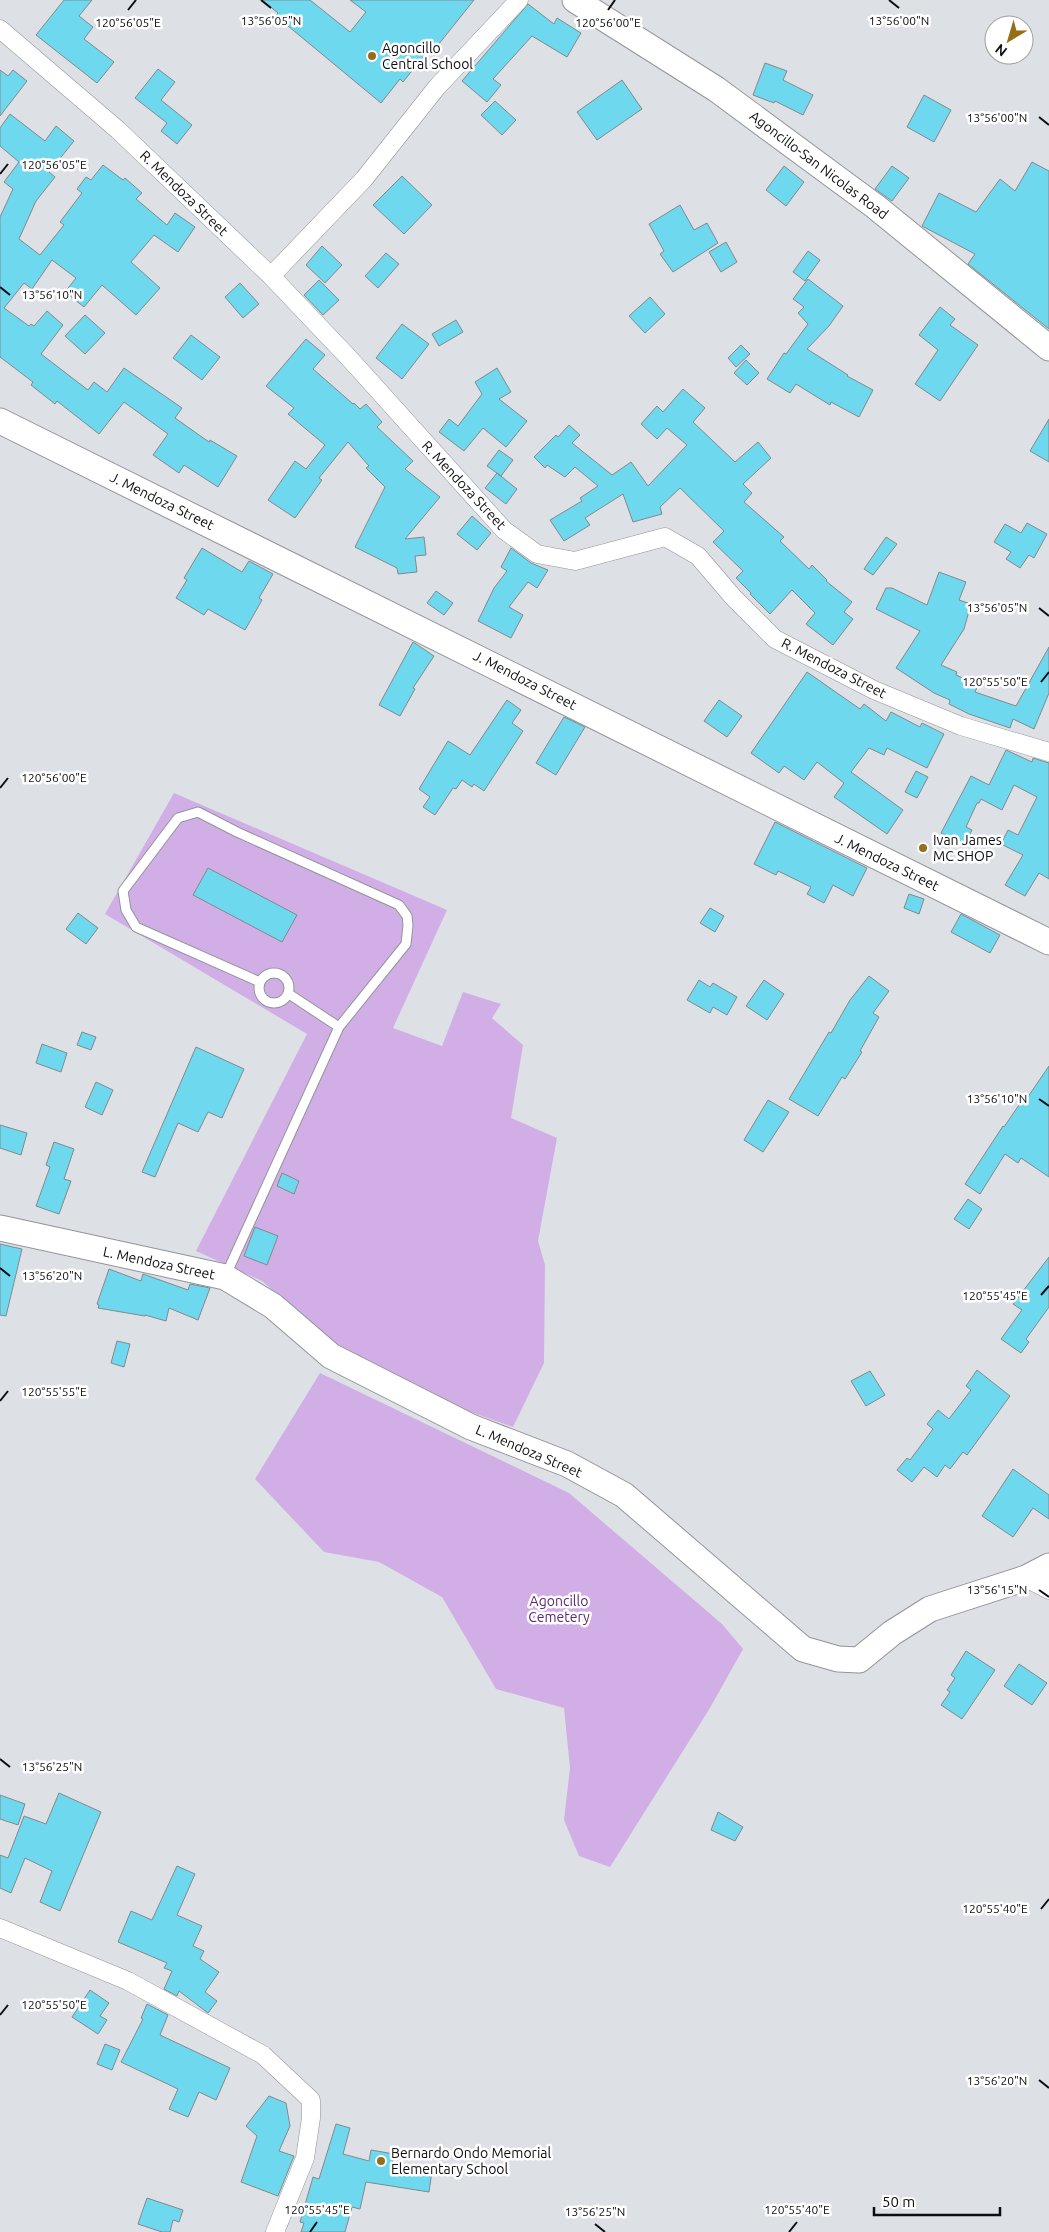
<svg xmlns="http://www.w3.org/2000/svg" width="1049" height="2232" font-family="Ubuntu,sans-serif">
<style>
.green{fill:#d2aee6}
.building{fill:#6ed8ef;stroke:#83898a}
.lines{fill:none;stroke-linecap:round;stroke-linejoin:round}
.lane-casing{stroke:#919599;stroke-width:11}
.street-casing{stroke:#919599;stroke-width:19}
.secondary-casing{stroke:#919599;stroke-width:27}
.lane{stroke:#fff;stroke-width:9}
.street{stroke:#fff;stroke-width:18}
.secondary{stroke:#fff;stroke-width:25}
.ticks{fill:none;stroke:#0d0e10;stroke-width:2}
.poi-dot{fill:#956e17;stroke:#fff;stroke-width:2}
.labels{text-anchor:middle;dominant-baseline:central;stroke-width:5;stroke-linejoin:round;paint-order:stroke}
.poi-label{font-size:14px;fill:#0d0e10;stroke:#fff;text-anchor:start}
.street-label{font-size:14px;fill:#0d0e10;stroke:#fff}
.park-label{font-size:14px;fill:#5c2774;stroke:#fff}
.ticks-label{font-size:12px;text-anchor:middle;fill:#0d0e10;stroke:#fff;stroke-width:5;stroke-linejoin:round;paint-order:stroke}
</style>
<rect width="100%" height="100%" fill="#dde1e6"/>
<path class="green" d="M174,793L447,910L393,1028L442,1046L463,992L501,1004L492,1018L523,1045L511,1118L557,1138L538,1241L545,1265L544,1363L513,1427L451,1405L333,1343L262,1281L196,1251L307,1034L105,914Z
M320,1373L569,1493L722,1624L743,1649L710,1708L610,1867L579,1856L564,1820L570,1768L564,1708L496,1689L442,1597L379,1562L324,1552L255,1479Z"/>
<path class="building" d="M64,0H92L79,16L93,27L84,39L114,62L97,83L36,35Z
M262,0H310L350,32L366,12L350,0H474L430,55L427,52L403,82L400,79L381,103L276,16L278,13Z
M528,4L554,24L557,18L581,33L567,57L532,36L493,79L501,85L487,102L462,81Z
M765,63L787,71L783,80L813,95L803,115L775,101L774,103L753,95Z
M158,69L175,82L161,100L192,125L177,144L161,131L167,123L135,98Z
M0,70L8,76L13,70L27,81L0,116Z
M622,80L642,109L597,140L577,112Z
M924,95L951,110L934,142L907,127Z
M495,101L516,120L502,135L481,115Z
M10,114L45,141L56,126L74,141L49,172L55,177L36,201L19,239L40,255L64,225L60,222L82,193L77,189L86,177L91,180L103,165L123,180L125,178L142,193L136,199L167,225L175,213L195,227L178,252L154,235L131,262L160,288L136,315L102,285L84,307L65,292L76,278L52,260L32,289L24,283L4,308L29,326L31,324L34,326L47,311L63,325L41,354L88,390L94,382L107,392L124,368L182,408L175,418L209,442L210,440L237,456L218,487L184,465L179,473L153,455L168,434L124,402L99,434L57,401L55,404L31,385L33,382L0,357V217L13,189L4,182L19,162L0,146V128Z
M1032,162L1049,171V329L968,264L975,254L922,226L939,193L976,212L1000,179L1015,191Z
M784,166L804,182L786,206L766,190Z
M892,166L909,178L892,201L875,189Z
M402,176L432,205L404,234L373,205Z
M680,205L694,230L707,223L718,243L673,272L660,254L664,251L649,224Z
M726,242L737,262L721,272L709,252Z
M322,246L342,265L325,283L306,265Z
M808,251L820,260L805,281L793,272Z
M386,253L399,264L378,288L365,276Z
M808,279L843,306L829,326L807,349L848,375L847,376L873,390L859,417L831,402L830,405L796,384L790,393L767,379L784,353L786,354L808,324L798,313L804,307L793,299Z
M319,280L339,300L323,315L304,295Z
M240,283L259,304L243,318L225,297Z
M650,297L665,314L645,333L629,316Z
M940,307L955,319L950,325L978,345L940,401L915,384L938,350L919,335Z
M85,315L105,333L85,354L65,336Z
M456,320L463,332L439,346L432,334Z
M402,324L429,344L402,379L376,358Z
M191,335L220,357L202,380L173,358Z
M306,339L325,355L313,369L353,404L354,403L360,409L366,404L382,422L377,427L413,461L405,469L440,497L405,539L424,537L426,555L415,556L417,572L398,574L397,568L355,547L385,487L366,468L369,466L348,442L319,478L322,480L295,518L268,500L295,461L306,469L325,445L288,414L294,408L266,386Z
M741,345L750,354L736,367L728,358Z
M746,360L759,373L747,385L734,373Z
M497,368L511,392L499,399L527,421L506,447L483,428L464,451L439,432L449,419L458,426L482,394L475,382Z
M683,389L705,408L693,422L735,462L758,442L771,458L743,484L752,493L744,502L784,537L780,541L809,569L812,565L827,580L826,581L852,602L844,612L853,619L833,645L806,624L815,613L792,590L770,614L750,594L751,593L736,578L743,571L713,542L724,531L680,488L660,507L662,514L633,522L623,494L585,518L590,525L564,541L550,520L582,501L580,498L598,486L575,467L565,477L547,465L545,468L534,457L556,435L558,437L569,425L580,435L572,443L612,475L631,462L648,486L687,445L667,428L657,439L641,424L657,406L663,412Z
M1049,419V462L1030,451Z
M499,450L513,460L501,476L487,466Z
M497,473L517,489L506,504L485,488Z
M472,516L491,533L477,550L457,534Z
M1027,523L1047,534L1034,558L1029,555L1020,568L1006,559L1011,552L994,542L1005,524L1021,533Z
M886,537L897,544L873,575L864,569Z
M202,548L242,572L249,561L273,574L259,598L262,600L245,630L208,609L204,615L176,598L187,580L184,578Z
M511,548L531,563L548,570L537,588L528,582L509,607L523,615L511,638L478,621L494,588L507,571L501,567Z
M939,572L966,582L959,600L971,604L964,629L941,665L957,672L956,675L978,685L975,692L1016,706L1049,647V693L1034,729L1013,719L1010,728L969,714L949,704L950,700L934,693L896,668L920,631L876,609L886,588H892L927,605Z
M436,591L453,603L444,615L427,603Z
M413,642L434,656L413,688L415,689L400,716L379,705Z
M807,672L860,709L864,704L886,721L891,712L920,727L922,723L944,734L927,768L887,748L884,755L869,748L851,772L903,810L887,834L834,797L844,783L817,762L804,780L784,766L779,773L751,753Z
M507,700L521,710L512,723L523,731L484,791L474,784L472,787L462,780L456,789L453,788L435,815L423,807L430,797L419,789L448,741L470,755Z
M719,700L742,716L727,737L704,721Z
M564,717L585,727L556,775L536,763Z
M1006,750L1032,762L1033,758L1049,763V879L1039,873L1025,896L1005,885L1023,855L1001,844L1008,830L1018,835L1037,797L1014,785L1002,810L981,799L979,803H977L966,827L972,830L964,845L941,833L971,776L989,785Z
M916,771L928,777L917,798L905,792Z
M775,822L867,868L853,896L833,885L824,903L807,894L811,887L778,871L776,875L754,864Z
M208,868L297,915L282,942L193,895Z
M909,894L924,899L919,914L904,908Z
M710,908L724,916L715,932L700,923Z
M78,913L98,928L86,944L66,929Z
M961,914L1000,935L990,953L951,932Z
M869,976L889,991L873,1013L879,1017L860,1051L862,1052L845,1079L842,1077L818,1116L789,1099L829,1032L831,1033L850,1000Z
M699,980L710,987L713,983L737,997L727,1015L713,1007L710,1013L687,1000Z
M764,980L784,994L767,1020L746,1006Z
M82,1032L96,1037L91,1050L77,1045Z
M42,1044L67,1053L61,1072L36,1063Z
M196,1047L244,1069L222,1118L208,1112L198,1132L178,1123L155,1177L142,1172Z
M1049,1066V1177L1021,1158L1018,1163L1005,1154L980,1194L965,1184L1003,1126L1004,1127L1021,1102L1023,1104Z
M96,1082L113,1090L102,1115L85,1107Z
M768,1100L789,1112L763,1152L744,1140Z
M0,1125L27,1133L21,1155L0,1148Z
M54,1142L74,1149L64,1179L71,1181L59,1214L36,1206L50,1167L46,1165Z
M282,1173L299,1181L294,1194L277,1186Z
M968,1199L982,1209L969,1229L954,1219Z
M255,1227L278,1236L267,1265L244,1256Z
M0,1244L22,1249L6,1316L0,1315Z
M1049,1257V1307L1026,1339L1029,1342L1021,1353L1001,1339L1022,1310L1013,1304Z
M109,1269L141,1281L143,1274L188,1290L190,1284L210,1288L198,1320L169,1308L166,1321L145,1315V1316L98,1308L99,1305L97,1304Z
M117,1341L130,1344L124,1367L111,1363Z
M977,1370L1010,1396L967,1455L963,1452L950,1469L945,1465L937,1477L924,1467L912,1482L897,1470L907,1458L910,1460L933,1429L927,1424L938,1410L949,1419L971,1390L966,1386Z
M870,1371L885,1395L866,1406L851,1381Z
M1013,1469L1049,1495V1519L1033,1508L1013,1537L982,1516Z
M966,1651L995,1670L962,1719L941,1705L950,1692L947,1690L955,1678L951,1675Z
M1019,1664L1047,1683L1032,1705L1004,1686Z
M59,1793L101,1812L60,1911L40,1902L52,1871L25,1858L11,1893L0,1888V1855L8,1858L24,1816L46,1824Z
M0,1795L25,1804L18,1825L0,1819Z
M718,1812L743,1827L735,1841L711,1830Z
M177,1866L195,1874L177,1915L202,1926L193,1946L204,1951L200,1959L219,1972L205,1992L217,2001L208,2013L179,1991L177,1996L164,1989L172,1971L164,1968L167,1963L118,1942L131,1911L152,1920Z
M90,1990L109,2003L100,2016L107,2020L98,2034L72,2017Z
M147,2004L168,2015L160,2035L230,2068L216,2100L199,2092L188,2117L169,2109L178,2089L121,2062L143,2019L141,2018Z
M105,2044L120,2050L112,2070L97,2064Z
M269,2096L286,2103L290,2126L279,2151L294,2156L278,2196L241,2182L257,2136L246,2126Z
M336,2124L350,2128L343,2154L369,2161L371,2150L394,2154L392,2165L432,2171L429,2192L366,2182L360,2209L352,2207L345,2232H301L304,2223L300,2222L313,2177L319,2179Z
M147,2198L183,2210L179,2222L173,2220L170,2232H162L138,2224Z"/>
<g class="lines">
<g class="lane-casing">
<path id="lane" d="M259 988a15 15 0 1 1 30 0a15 15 0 1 1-30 0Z
M289,994L339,1027
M225,1277L339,1027L406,944L408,925L407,916L399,905L237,832L198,812L178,818L123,891L126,910L136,927L260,982"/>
</g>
<g class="street-casing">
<path id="street" d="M0,29L118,130L271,276L349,358L504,530L537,554L575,561L665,537L698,556L733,597L775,639L874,690L961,726L1049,752
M271,276L364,179L437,87L519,0
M1026,1578L1049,1590
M0,1928L128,1981L263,2055L311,2100V2118L305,2158L275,2232"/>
</g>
<g class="secondary-casing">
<path id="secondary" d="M575,0L716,89L876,207L1049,348
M0,421L1049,942
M0,1228L225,1277L273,1306L331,1356L471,1427L567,1464L624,1495L803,1649L838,1659L859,1660L892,1633L930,1609L1026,1578L1049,1566"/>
</g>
<use href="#lane" class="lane"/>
<use href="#street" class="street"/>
<use href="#secondary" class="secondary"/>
</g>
<path class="ticks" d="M261,0L271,8M889,0L899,8M128,10L136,0M608,10L615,0M1039,117L1049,125M0,174L8,164M0,287L10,295M1039,608L1049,616M1041,682L1049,672M0,788L8,778M1039,1099L1049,1106M0,1268L10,1276M1041,1295L1049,1286M0,1401L8,1391M1039,1590L1049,1597M0,1759L10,1767M1041,1909L1049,1899M0,2015L8,2005M1039,2080L1049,2088M595,2224L605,2232M310,2232L317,2222M789,2232L797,2222"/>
<g class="poi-dot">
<circle cx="372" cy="56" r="5"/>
<circle cx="923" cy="848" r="5"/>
<circle cx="381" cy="2161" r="5"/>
</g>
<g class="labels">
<g class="poi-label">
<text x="382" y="48">Agoncillo<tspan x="382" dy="16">Central School</tspan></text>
<text x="933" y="840">Ivan James<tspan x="933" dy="16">MC SHOP</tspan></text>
<text x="391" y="2153">Bernardo Ondo Memorial<tspan x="391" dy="16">Elementary School</tspan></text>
</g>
<g class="street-label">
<text transform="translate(819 165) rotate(37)">Agoncillo-San Nicolas Road</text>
<text transform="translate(184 193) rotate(44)">R. Mendoza Street</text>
<text transform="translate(464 485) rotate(47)">R. Mendoza Street</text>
<text transform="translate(162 501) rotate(26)">J. Mendoza Street</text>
<text transform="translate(834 668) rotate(27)">R. Mendoza Street</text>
<text transform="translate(525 680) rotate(27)">J. Mendoza Street</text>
<text transform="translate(887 862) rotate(26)">J. Mendoza Street</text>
<text transform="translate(159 1263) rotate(12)">L. Mendoza Street</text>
<text transform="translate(529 1451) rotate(23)">L. Mendoza Street</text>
</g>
<g class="park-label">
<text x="559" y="1601">Agoncillo<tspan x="559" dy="16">Cemetery</tspan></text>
</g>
</g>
<g class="ticks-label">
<text x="899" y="25">13°56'00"N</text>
<text x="271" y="25">13°56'05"N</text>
<text x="128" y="27">120°56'05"E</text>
<text x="608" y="27">120°56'00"E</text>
<text x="997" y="122">13°56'00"N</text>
<text x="54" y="169">120°56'05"E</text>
<text x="52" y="299">13°56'10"N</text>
<text x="997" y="612">13°56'05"N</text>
<text x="995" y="686">120°55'50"E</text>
<text x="54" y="782">120°56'00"E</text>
<text x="997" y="1103">13°56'10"N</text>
<text x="52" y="1280">13°56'20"N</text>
<text x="995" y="1300">120°55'45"E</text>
<text x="54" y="1396">120°55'55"E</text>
<text x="997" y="1594">13°56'15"N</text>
<text x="52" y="1771">13°56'25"N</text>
<text x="995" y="1913">120°55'40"E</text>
<text x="54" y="2009">120°55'50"E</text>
<text x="997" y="2085">13°56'20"N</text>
<text x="317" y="2214">120°55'45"E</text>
<text x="797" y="2214">120°55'40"E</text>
<text x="595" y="2216">13°56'25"N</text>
</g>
<g transform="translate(1009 40) rotate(218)"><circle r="24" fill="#ffffff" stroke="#9e9f9f"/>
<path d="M0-4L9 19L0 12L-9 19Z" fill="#956e17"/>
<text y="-8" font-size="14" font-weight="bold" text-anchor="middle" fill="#0d0e10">N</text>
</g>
<path d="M874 2207v8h126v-8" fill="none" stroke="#0d0e10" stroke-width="2.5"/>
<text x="882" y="2207" font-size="15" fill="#0d0e10" stroke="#ffffff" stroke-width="4" paint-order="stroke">50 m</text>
</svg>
